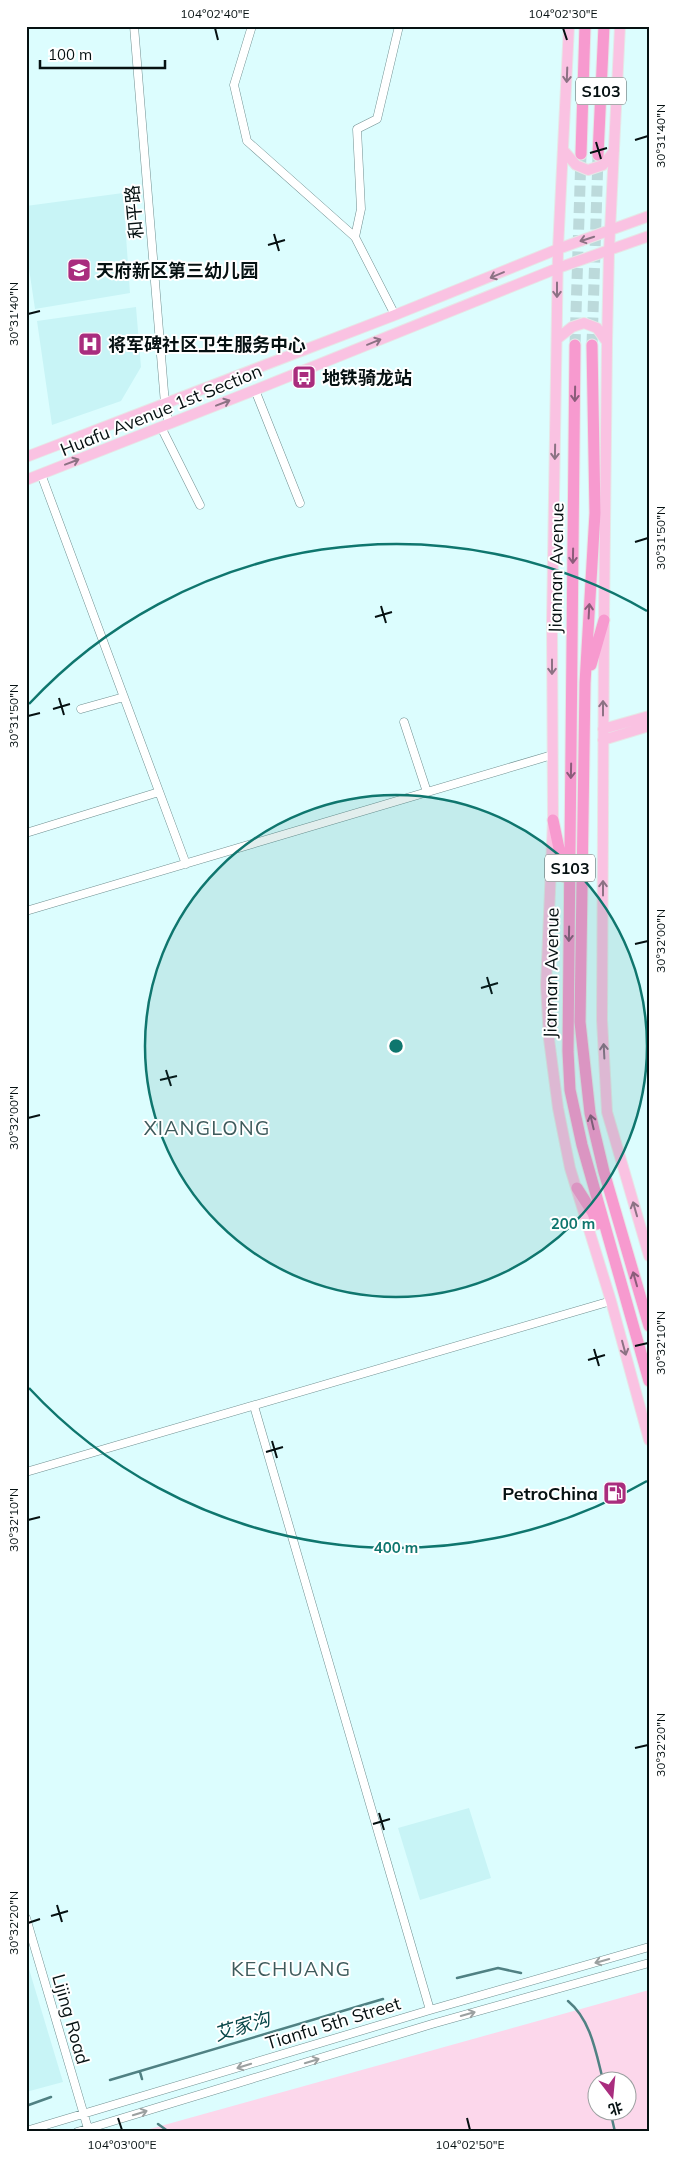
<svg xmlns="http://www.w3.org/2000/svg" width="675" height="2158" font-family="Mulish,'Noto Sans SC',sans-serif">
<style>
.built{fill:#c8f4f6}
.grass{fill:#fcd7eb;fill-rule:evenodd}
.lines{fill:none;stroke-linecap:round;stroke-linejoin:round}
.stream{stroke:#508183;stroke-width:2.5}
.highway-tunnel{stroke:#bcdadb;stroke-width:11;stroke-dasharray:11 5.5;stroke-linecap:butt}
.minor-casing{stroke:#709091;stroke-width:9}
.major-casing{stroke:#e6e7e7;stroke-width:12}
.highway-casing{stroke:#e6e7e7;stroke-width:13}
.minor{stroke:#fff;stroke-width:8}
.major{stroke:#fac2e2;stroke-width:10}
.highway{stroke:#f79acf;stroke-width:11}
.oneway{stroke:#8c7284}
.oneway2{stroke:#8b5c7a}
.oneway3{stroke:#9ba0a0}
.ticks{fill:none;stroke:#061112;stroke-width:2}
.ring{fill:none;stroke:#0f766e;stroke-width:2.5}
.labels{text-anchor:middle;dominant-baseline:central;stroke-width:4;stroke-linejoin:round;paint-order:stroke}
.shield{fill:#fff;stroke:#515859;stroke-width:1}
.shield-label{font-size:16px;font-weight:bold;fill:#061112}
.street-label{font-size:18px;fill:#061112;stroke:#fff}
.poi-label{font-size:18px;font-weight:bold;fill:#061112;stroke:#fff;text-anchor:start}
.water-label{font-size:19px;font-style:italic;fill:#084648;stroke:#fff}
.quarter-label{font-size:20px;letter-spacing:1px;fill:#3e5b5c;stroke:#fff}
.centre{fill:#0f766e;stroke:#fff;stroke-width:2.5}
.ring-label{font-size:15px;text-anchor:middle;font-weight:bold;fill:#0f766e;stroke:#fff;stroke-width:4;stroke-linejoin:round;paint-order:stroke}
.neatline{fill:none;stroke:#061112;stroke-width:2}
.ticks-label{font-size:12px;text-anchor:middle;fill:#061112}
</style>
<rect width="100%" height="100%" fill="#dcfdfe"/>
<path class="built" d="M123,193L130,293L35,309L26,248V206Z
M136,307L141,367L121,401L52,425L37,321Z
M469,1808L491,1878L420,1900L398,1828Z
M26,1959L63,2082L26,2092Z"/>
<path class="grass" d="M649,1990V2132H139ZM598,2080H628V2110H598Z"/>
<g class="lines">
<path class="stream" d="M457,1978L498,1968L521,1973
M568,2001C591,2020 596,2053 603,2080
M140,2072L142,2079
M110,2080L383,1999
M26,2106L51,2097
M610,2110L615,2132
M158,2124L169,2132"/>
<path class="highway-tunnel" d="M575,345L581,154
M592,345L598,157"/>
<g class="minor-casing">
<path id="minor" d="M134,26L165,404L169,424
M252,26L234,85L247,141L355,237L395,315
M355,237L361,209L357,129L377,119L399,26
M255,390L300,503
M161,427L200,505
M41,474L186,864
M81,709L124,697
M404,722L427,792
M26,833L159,792
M26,911L552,755
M254,1406L430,2010
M26,1472L611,1301
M26,1918L89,2132
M26,2131L430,2010L649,1947
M77,2132L432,2024L649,1963"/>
</g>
<g class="major-casing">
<path id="major" d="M569,26L558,249L552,622L553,820L546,985L549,1039L558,1108L570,1168L611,1301L649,1440
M620,26L609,251L607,342L604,620L602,1020L607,1112L649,1256
M564,151L576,165L588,170L603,165L614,151
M557,339L572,327L584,323L597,328L607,342
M26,457L395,315L558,249L649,216
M26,480L255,390L558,268L649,236
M603,729L649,716
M603,740L649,726"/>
</g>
<g class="highway-casing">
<path id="highway" d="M581,154L585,26
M598,155L604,26
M575,345L568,1051L570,1090L582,1145L649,1381
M592,345L595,513L585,683L580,1022L590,1113L604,1172L649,1326
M591,665L604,620
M553,820L565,877
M577,1188L593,1213L597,1224"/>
</g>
<use href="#minor" class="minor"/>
<use href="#major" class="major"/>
<use href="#highway" class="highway"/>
</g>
<defs><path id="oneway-shaft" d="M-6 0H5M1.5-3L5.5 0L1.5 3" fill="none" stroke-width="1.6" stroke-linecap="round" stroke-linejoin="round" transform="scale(1.25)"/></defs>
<g class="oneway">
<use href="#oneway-shaft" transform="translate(567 75) rotate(92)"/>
<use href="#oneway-shaft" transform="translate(587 239) rotate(162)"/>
<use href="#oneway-shaft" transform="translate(497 275) rotate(157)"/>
<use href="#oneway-shaft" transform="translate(557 290) rotate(90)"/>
<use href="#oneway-shaft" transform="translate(374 342) rotate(-22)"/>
<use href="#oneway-shaft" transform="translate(223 403) rotate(-21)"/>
<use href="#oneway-shaft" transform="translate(555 452) rotate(91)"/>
<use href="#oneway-shaft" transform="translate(72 462) rotate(-21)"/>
<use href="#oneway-shaft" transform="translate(552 667) rotate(90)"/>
<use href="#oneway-shaft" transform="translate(603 708) rotate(-90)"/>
<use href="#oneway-shaft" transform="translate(603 888) rotate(-90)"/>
<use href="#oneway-shaft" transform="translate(604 1051) rotate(-93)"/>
<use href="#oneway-shaft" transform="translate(635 1209) rotate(-106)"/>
<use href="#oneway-shaft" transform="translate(624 1348) rotate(75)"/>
</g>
<g class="oneway2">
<use href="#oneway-shaft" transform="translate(575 394) rotate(91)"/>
<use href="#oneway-shaft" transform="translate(573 556) rotate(91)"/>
<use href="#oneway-shaft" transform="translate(589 611) rotate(-87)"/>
<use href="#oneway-shaft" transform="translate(571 771) rotate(91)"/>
<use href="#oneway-shaft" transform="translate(569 934) rotate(91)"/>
<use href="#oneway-shaft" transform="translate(592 1122) rotate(-103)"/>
<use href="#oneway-shaft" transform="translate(635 1279) rotate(-106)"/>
</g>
<g class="oneway3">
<use href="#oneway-shaft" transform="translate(602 1961) rotate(164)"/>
<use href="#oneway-shaft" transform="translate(468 2014) rotate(-16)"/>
<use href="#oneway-shaft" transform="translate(312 2061) rotate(-17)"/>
<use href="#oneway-shaft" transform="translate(244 2066) rotate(163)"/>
<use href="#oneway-shaft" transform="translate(140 2113) rotate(-17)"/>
</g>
<path class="ticks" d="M215,28L218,40M563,28L567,40M635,140L648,136M596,142L601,159M590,153L607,148M274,234L279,251M268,245L285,240M28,314L40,311M635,542L648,538M381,606L386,623M375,617L392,612M59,698L64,715M53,709L70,704M28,716L40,713M635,944L648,941M487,977L492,994M481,988L498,983M166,1070L171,1086M160,1080L177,1076M28,1118L40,1115M635,1346L648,1343M594,1349L599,1366M588,1360L605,1355M272,1441L277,1458M266,1452L283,1447M28,1520L40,1517M635,1748L648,1745M379,1813L384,1830M373,1824L390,1819M57,1905L62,1922M51,1916L68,1911M28,1923L40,1919M118,2118L122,2130M467,2118L470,2130"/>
<circle cx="396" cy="1046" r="251" fill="#0f766e" fill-opacity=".12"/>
<g class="ring">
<circle cx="396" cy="1046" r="251"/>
<path d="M647 1481A502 502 0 0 1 29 1388M29 704A502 502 0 0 1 647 611"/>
</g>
<defs>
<g id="school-square" transform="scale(1.25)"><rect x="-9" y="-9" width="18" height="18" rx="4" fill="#a92d7e" stroke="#fff"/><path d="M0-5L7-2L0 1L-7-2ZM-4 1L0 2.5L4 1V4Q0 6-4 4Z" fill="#fff"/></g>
<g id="hospital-square" transform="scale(1.25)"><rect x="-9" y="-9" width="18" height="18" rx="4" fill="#a92d7e" stroke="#fff"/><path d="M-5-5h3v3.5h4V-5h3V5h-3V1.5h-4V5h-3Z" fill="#fff"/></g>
<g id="bus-square" transform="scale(1.25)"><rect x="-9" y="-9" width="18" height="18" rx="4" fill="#a92d7e" stroke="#fff"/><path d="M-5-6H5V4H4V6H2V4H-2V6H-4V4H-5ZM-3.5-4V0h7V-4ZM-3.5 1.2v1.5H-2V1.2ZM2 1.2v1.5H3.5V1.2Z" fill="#fff"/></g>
<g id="fuel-square" transform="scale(1.25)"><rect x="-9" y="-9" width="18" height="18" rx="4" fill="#a92d7e" stroke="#fff"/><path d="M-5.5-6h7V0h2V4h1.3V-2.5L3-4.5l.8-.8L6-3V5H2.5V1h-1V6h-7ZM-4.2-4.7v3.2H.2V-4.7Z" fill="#fff"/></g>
</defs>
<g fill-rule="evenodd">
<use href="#school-square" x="79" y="270"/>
<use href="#hospital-square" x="90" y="344"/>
<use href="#bus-square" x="304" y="377"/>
<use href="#fuel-square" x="615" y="1493"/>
</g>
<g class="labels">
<g class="shield">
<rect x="576" y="77.5" width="50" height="27" rx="4"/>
<rect x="545" y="854.5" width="50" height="27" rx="4"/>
</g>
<g class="shield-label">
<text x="601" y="91">S103</text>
<text x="570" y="868">S103</text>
</g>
<g class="street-label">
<text transform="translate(134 212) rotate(-95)">和平路</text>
<text transform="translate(161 410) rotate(-22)">Huafu Avenue 1st Section</text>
<text transform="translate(556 568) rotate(-89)">Jiannan Avenue</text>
<text transform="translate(551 973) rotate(-89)">Jiannan Avenue</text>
<text transform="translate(71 2019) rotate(74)">Lijing Road</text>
<text transform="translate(333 2023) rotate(-17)">Tianfu 5th Street</text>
</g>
<g class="poi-label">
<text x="96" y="270">天府新区第三幼儿园</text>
<text x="108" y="344">将军碑社区卫生服务中心</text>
<text x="322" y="377">地铁骑龙站</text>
<text x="598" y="1493" text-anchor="end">PetroChina</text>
</g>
<g class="water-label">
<text transform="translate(242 2026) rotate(-17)">艾家沟</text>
</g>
<g class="quarter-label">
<text x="207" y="1127">XIANGLONG</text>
<text x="291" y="1968">KECHUANG</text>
</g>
</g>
<circle cx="396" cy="1046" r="8" class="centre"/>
<g class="ring-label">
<text x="573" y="1229">200 m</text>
<text x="396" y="1553">400 m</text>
</g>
<rect width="675" height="2158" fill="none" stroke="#ffffff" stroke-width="55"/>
<g transform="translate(612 2096) rotate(164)"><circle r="24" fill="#ffffff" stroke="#9ba0a0"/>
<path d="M0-4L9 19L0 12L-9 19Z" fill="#a92d7e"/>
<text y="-8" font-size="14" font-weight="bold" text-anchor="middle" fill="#061112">北</text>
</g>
<path d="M40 60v8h125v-8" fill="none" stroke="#061112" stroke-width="2.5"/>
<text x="48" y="60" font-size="15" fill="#061112" stroke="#ffffff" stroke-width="4" paint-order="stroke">100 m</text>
<rect x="28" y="28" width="620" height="2102" class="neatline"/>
<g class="ticks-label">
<text x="215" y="18">104°02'40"E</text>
<text x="563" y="18">104°02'30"E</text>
<text transform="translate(661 136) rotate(-90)" y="4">30°31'40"N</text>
<text transform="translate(14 314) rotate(-90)" y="4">30°31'40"N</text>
<text transform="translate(661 538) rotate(-90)" y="4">30°31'50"N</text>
<text transform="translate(14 716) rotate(-90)" y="4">30°31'50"N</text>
<text transform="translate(661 941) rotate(-90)" y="4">30°32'00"N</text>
<text transform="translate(14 1118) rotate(-90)" y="4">30°32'00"N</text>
<text transform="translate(661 1343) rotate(-90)" y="4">30°32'10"N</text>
<text transform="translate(14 1520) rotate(-90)" y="4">30°32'10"N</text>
<text transform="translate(661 1745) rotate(-90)" y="4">30°32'20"N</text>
<text transform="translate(14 1923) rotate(-90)" y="4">30°32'20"N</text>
<text x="122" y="2149">104°03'00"E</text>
<text x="470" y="2149">104°02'50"E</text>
</g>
</svg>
